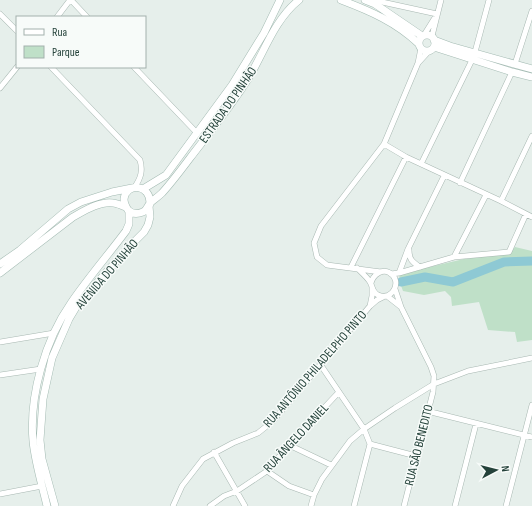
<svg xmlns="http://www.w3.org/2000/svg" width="532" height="506" font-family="'Sofia Sans Condensed',sans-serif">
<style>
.green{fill:#bfe0c8}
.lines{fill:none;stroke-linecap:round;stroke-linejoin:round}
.river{stroke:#8ec9d4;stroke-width:9}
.street-casing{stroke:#a8b8b2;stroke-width:6}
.secondary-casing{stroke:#a4bbb3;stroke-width:8}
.street{stroke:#fff;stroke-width:5}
.secondary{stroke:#fff;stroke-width:7}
.labels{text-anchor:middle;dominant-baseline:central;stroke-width:3;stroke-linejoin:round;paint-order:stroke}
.street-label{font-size:13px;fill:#24423a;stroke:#f7fbf9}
</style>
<rect width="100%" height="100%" fill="#e6efeb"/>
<path class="green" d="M515,247L532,251V340L517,342L515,332L488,330L479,302L452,306L451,297L445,291L424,295L403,291L400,283L399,274L464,259L510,253Z"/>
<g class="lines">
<path class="river" d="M401,282L425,277L453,282L504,262L532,261"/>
<g class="street-casing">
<path id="street" d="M71,0L87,17
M373,0L437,14
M0,14L17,31
M57,17L70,0
M424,35L434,19
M432,36L441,0
M475,52L489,0
M419,62L429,51
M515,64L532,11
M51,67L140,160C143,171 141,178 134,188
M134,67L197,133
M0,88L17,67
M384,144L406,157L501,201L532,217
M421,164L472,60
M460,183L512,72
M501,201L532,136
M409,250C409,259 412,262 420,267
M454,257L486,195
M351,267L406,157
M357,268C361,272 367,277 370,282C373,287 372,292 378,295C392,302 403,281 390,273C382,268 373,275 371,283
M381,272L327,265L317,257L314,243L321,226L384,144L418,63L421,48
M399,273L408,249L444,176
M391,274L399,273L454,257L509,252L526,214
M395,289L401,307L431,367L434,376L433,392L404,506
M387,296L401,307
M370,306L372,296V287
M0,342L54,333
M320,364L364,429L370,444
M0,375L41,369
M427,411L532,437
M370,444L416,456
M289,445L331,465
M214,452L245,506
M267,471L289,486L314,495
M0,494L42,486
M173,506L182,486L203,459L233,443L258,433L273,421L370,306L377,300L385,296
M210,506L224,496L237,491L267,471L289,445L339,392
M311,506L314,495L322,479L350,441L364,429L395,408L434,384L468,371L532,358
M354,506L370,444
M455,506L476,424
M506,506L532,405"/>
</g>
<g class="secondary-casing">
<path id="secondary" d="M341,0C370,11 396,22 419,44
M365,0L375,4L422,36
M419 43a8 8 0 1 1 16 0a8 8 0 1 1-16 0Z
M434,40L450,46L532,69
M434,47L512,72L532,77
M143,189L166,175L232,85L264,33L280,0
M150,204C151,184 126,182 124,199C124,203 126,207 128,210C132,214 138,214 143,212C147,210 147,207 150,203C153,200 158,197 162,193C172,182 181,170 190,158C210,132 231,106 248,79C264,53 274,20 299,0
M0,264L20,250L68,209L81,202L112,192L132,188
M0,273L73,217C84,211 100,201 113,203C117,203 122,206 126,207
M47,506C42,485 35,462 33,441C29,396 45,340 71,303C88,278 108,255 126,231L129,224V211
M55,506L42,459L40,440L43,399L52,358L69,319L78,304L129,247L144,232L148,225L150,217L149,206"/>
</g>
<use href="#street" class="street"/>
<use href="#secondary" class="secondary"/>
</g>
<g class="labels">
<g class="street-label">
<text transform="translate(228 105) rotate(-55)">ESTRADA DO PINHÃO</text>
<text transform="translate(107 274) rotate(-49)">AVENIDA DO PINHÃO</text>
<text transform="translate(315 369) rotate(-49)">RUA ANTÔNIO PHILADELPHO PINTO</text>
<text transform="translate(296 438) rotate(-47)">RUA ÂNGELO DANIEL</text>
<text transform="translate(419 445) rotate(-76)">RUA SÃO BENEDITO</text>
</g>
</g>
<rect x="16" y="16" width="130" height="52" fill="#f7fbf9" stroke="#a3b1ad"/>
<rect x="24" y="29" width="20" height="6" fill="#ffffff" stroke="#a3b1ad"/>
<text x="52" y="36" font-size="12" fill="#24423a">Rua</text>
<rect x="24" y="46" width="20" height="12" fill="#bfe0c8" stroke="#a3b1ad"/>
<text x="52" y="56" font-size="12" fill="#24423a">Parque</text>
<g transform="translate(496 470) rotate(83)" stroke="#f7fbf9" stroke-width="3" paint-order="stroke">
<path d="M0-3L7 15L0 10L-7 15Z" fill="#24423a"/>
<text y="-6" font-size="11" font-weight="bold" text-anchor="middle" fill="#24423a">N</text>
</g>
</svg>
